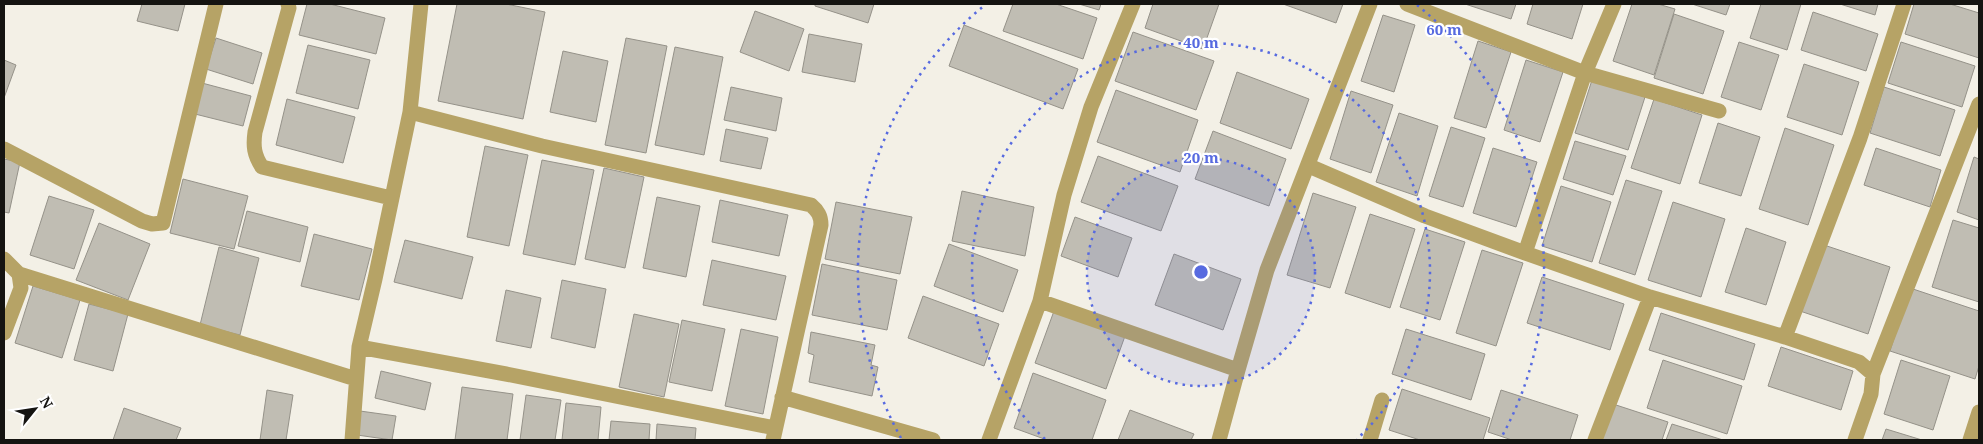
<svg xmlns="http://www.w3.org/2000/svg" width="1983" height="444" font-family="'Noto Serif',serif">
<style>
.building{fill:#c0bdb3;stroke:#959289}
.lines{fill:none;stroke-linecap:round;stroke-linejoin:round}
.minor{stroke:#b6a366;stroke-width:15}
.ring{fill:none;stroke:#576ae0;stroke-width:2.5;stroke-dasharray:2.5 5}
.centre{fill:#576ae0;stroke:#fff;stroke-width:2.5}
.ring-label{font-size:15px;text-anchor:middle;font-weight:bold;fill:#576ae0;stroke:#fff;stroke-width:4.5;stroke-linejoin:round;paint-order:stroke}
</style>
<rect width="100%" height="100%" fill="#f3f0e6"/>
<path class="building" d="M142,4H185L178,31L137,21Z
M307,4H330L385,18L376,54L299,35Z
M457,4H506L545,12L523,119L438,101Z
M815,4H874L868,23L815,6Z
M1013,4H1056L1097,18L1083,59L1003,31Z
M1079,4H1101L1099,10Z
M1153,4H1219L1203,49L1145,28Z
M1283,4H1343L1336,23Z
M1465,4H1516L1511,19Z
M1533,4H1583L1572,39L1527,24Z
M1632,4H1658L1675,9L1654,75L1613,61Z
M1692,4H1730L1726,15Z
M1761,4H1801L1787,50L1750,38Z
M1840,4H1878L1875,15Z
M1914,4H1950L1979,13V58L1905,34Z
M755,11L804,29L789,71L740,52Z
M1813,12L1878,34L1866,71L1801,50Z
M1674,14L1724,31L1703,94L1654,78Z
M1383,15L1415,25L1394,92L1361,81Z
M964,25L1078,69L1063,109L949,66Z
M1133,32L1214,61L1196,110L1115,81Z
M809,34L862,44L855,82L802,72Z
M216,38L262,53L253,84L206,69Z
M626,38L667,46L646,153L605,145Z
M1478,41L1511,52L1486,128L1454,118Z
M1739,42L1779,55L1761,110L1721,97Z
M1901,42L1975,66L1962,107L1888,83Z
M308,45L370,60L358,109L296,93Z
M675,47L723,57L704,155L655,145Z
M563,51L608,61L596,122L550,112Z
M4,60L16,65L4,98Z
M1526,60L1563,72L1540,142L1504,130Z
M1804,64L1859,82L1842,135L1787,117Z
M1237,72L1309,99L1291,149L1220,123Z
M1592,80L1645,97L1628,150L1575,133Z
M202,83L251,96L243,126L195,114Z
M731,87L782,98L776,131L724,120Z
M1884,87L1955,110L1940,156L1870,133Z
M1116,90L1198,120L1180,172L1097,142Z
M1351,91L1393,105L1371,173L1330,159Z
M287,99L355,117L343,163L276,145Z
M1654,99L1702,115L1680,184L1631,168Z
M1399,113L1438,126L1417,196L1376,182Z
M1718,123L1760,137L1741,196L1699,183Z
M1451,127L1485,138L1463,207L1429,196Z
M1785,128L1834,145L1808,225L1759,209Z
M726,129L768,138L761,169L720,161Z
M1213,131L1286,159L1269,206L1195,179Z
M1575,141L1626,156L1613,195L1563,179Z
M485,146L528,155L509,246L467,237Z
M1493,148L1537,162L1516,227L1473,213Z
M1876,148L1941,170L1930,207L1864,185Z
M1098,156L1178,186L1161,231L1081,202Z
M1974,157L1979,159V220L1957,212Z
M4,159L20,162L9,213L4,212Z
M542,160L594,170L575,265L523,254Z
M604,168L644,177L625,268L585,259Z
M183,179L248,196L234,249L170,233Z
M1626,180L1662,191L1635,275L1599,263Z
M1561,186L1611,202L1592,262L1542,246Z
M962,191L1034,207L1025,256L952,241Z
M1313,193L1356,207L1330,288L1287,275Z
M49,196L94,210L74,269L30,255Z
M657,197L700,206L686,277L643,268Z
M720,200L788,215L779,256L712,242Z
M836,202L912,217L900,274L825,259Z
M1673,202L1725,219L1701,297L1648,280Z
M247,211L308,227L300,262L238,246Z
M1370,214L1415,229L1390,308L1345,293Z
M1075,217L1132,238L1118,277L1061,256Z
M1953,220L1979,228V302L1932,287Z
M99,223L150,244L128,300L76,280Z
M1746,228L1786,242L1766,305L1725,292Z
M1425,229L1465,242L1440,320L1400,307Z
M314,234L372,249L359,300L301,286Z
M405,240L473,257L462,299L394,282Z
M949,244L1018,270L1003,312L934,286Z
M1821,244L1890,267L1868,334L1800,311Z
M219,247L259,258L240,335L200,325Z
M1482,250L1523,263L1496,346L1456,333Z
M1174,254L1241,279L1223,330L1155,305Z
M712,260L786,276L776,320L703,305Z
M822,264L897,280L887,330L812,315Z
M1542,277L1624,304L1610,350L1527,323Z
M562,280L606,289L595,348L551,338Z
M33,286L80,300L62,358L15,343Z
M1910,288L1979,311V366L1975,379L1890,351Z
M506,290L541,298L531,348L496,341Z
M923,296L999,324L984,366L908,338Z
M89,304L128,314L113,371L74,360Z
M1054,311L1125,336L1106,389L1035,363Z
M1661,313L1755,344L1744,380L1649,350Z
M634,314L679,324L664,397L619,387Z
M682,320L725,329L712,391L669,382Z
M741,329L778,337L763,414L725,406Z
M1406,329L1485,354L1471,400L1392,374Z
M811,332L875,345L871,365L878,367L872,396L809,382L814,355L808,353Z
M1781,347L1853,371L1841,410L1768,386Z
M1663,360L1742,386L1727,434L1647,408Z
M1901,360L1950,376L1933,430L1884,414Z
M381,371L431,383L425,410L375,398Z
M1033,373L1106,400L1092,440H1047L1014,428Z
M462,387L513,394L507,440H455Z
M1402,389L1490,418L1483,440H1420L1389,430Z
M267,390L293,395L286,440H260Z
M1501,390L1578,415L1570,440H1512L1488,432Z
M526,395L561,400L555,440H520Z
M566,403L601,407L598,440H562Z
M1613,404L1668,422L1662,440H1601Z
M124,408L181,428L176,440H113Z
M1130,410L1194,434L1191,440H1118Z
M360,411L396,416L392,440L357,435Z
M611,421L650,424L649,440H609Z
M657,424L696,428L695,440H656Z
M1672,424L1723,440H1666Z
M1886,429L1922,440H1882Z"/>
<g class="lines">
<path class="minor" d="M288,4L289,8L287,15L255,132C253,146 254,155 262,167L391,198
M1407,4L1585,73L1525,253
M1614,4L1585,73L1719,111
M410,112L542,146L811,205C818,211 821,216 821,225L773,440
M4,149L142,221L152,224L163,223L216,4
M1309,166L1425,216L1525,253L1650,297L1785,337L1859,362L1873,374L1871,394L1855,440
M4,259L19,274L21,288L4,333
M19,274L356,379
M1040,301L1238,370
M1785,337L1860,138L1904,4
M359,347L506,374L775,428
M1873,374L1979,104
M782,397L933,440
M352,440L359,347L375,279L410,112L421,4
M989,440L1040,301L1064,195L1091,107L1133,4
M1219,440L1238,370L1267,270L1370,4
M1370,440L1382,400
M1595,440L1650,297
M1970,440L1979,412"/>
</g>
<circle cx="1201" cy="272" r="114" fill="#576ae0" fill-opacity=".12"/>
<g class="ring">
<circle cx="1201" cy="272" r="114"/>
<path d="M1045 439A229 229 0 1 1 1357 439"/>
<path d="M901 438A343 343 0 0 1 985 5M1417 5A343 343 0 0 1 1501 438"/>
</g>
<circle cx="1201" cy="272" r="8" class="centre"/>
<g class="ring-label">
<text x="1444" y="35">60 m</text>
<text x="1201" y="48">40 m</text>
<text x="1201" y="163">20 m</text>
</g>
<rect width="1983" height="444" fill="none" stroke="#151411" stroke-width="10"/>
<g transform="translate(35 409) rotate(60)" stroke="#ffffff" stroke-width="4" paint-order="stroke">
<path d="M0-4L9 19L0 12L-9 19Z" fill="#151411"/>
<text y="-8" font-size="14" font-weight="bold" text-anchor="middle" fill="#151411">N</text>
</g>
</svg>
